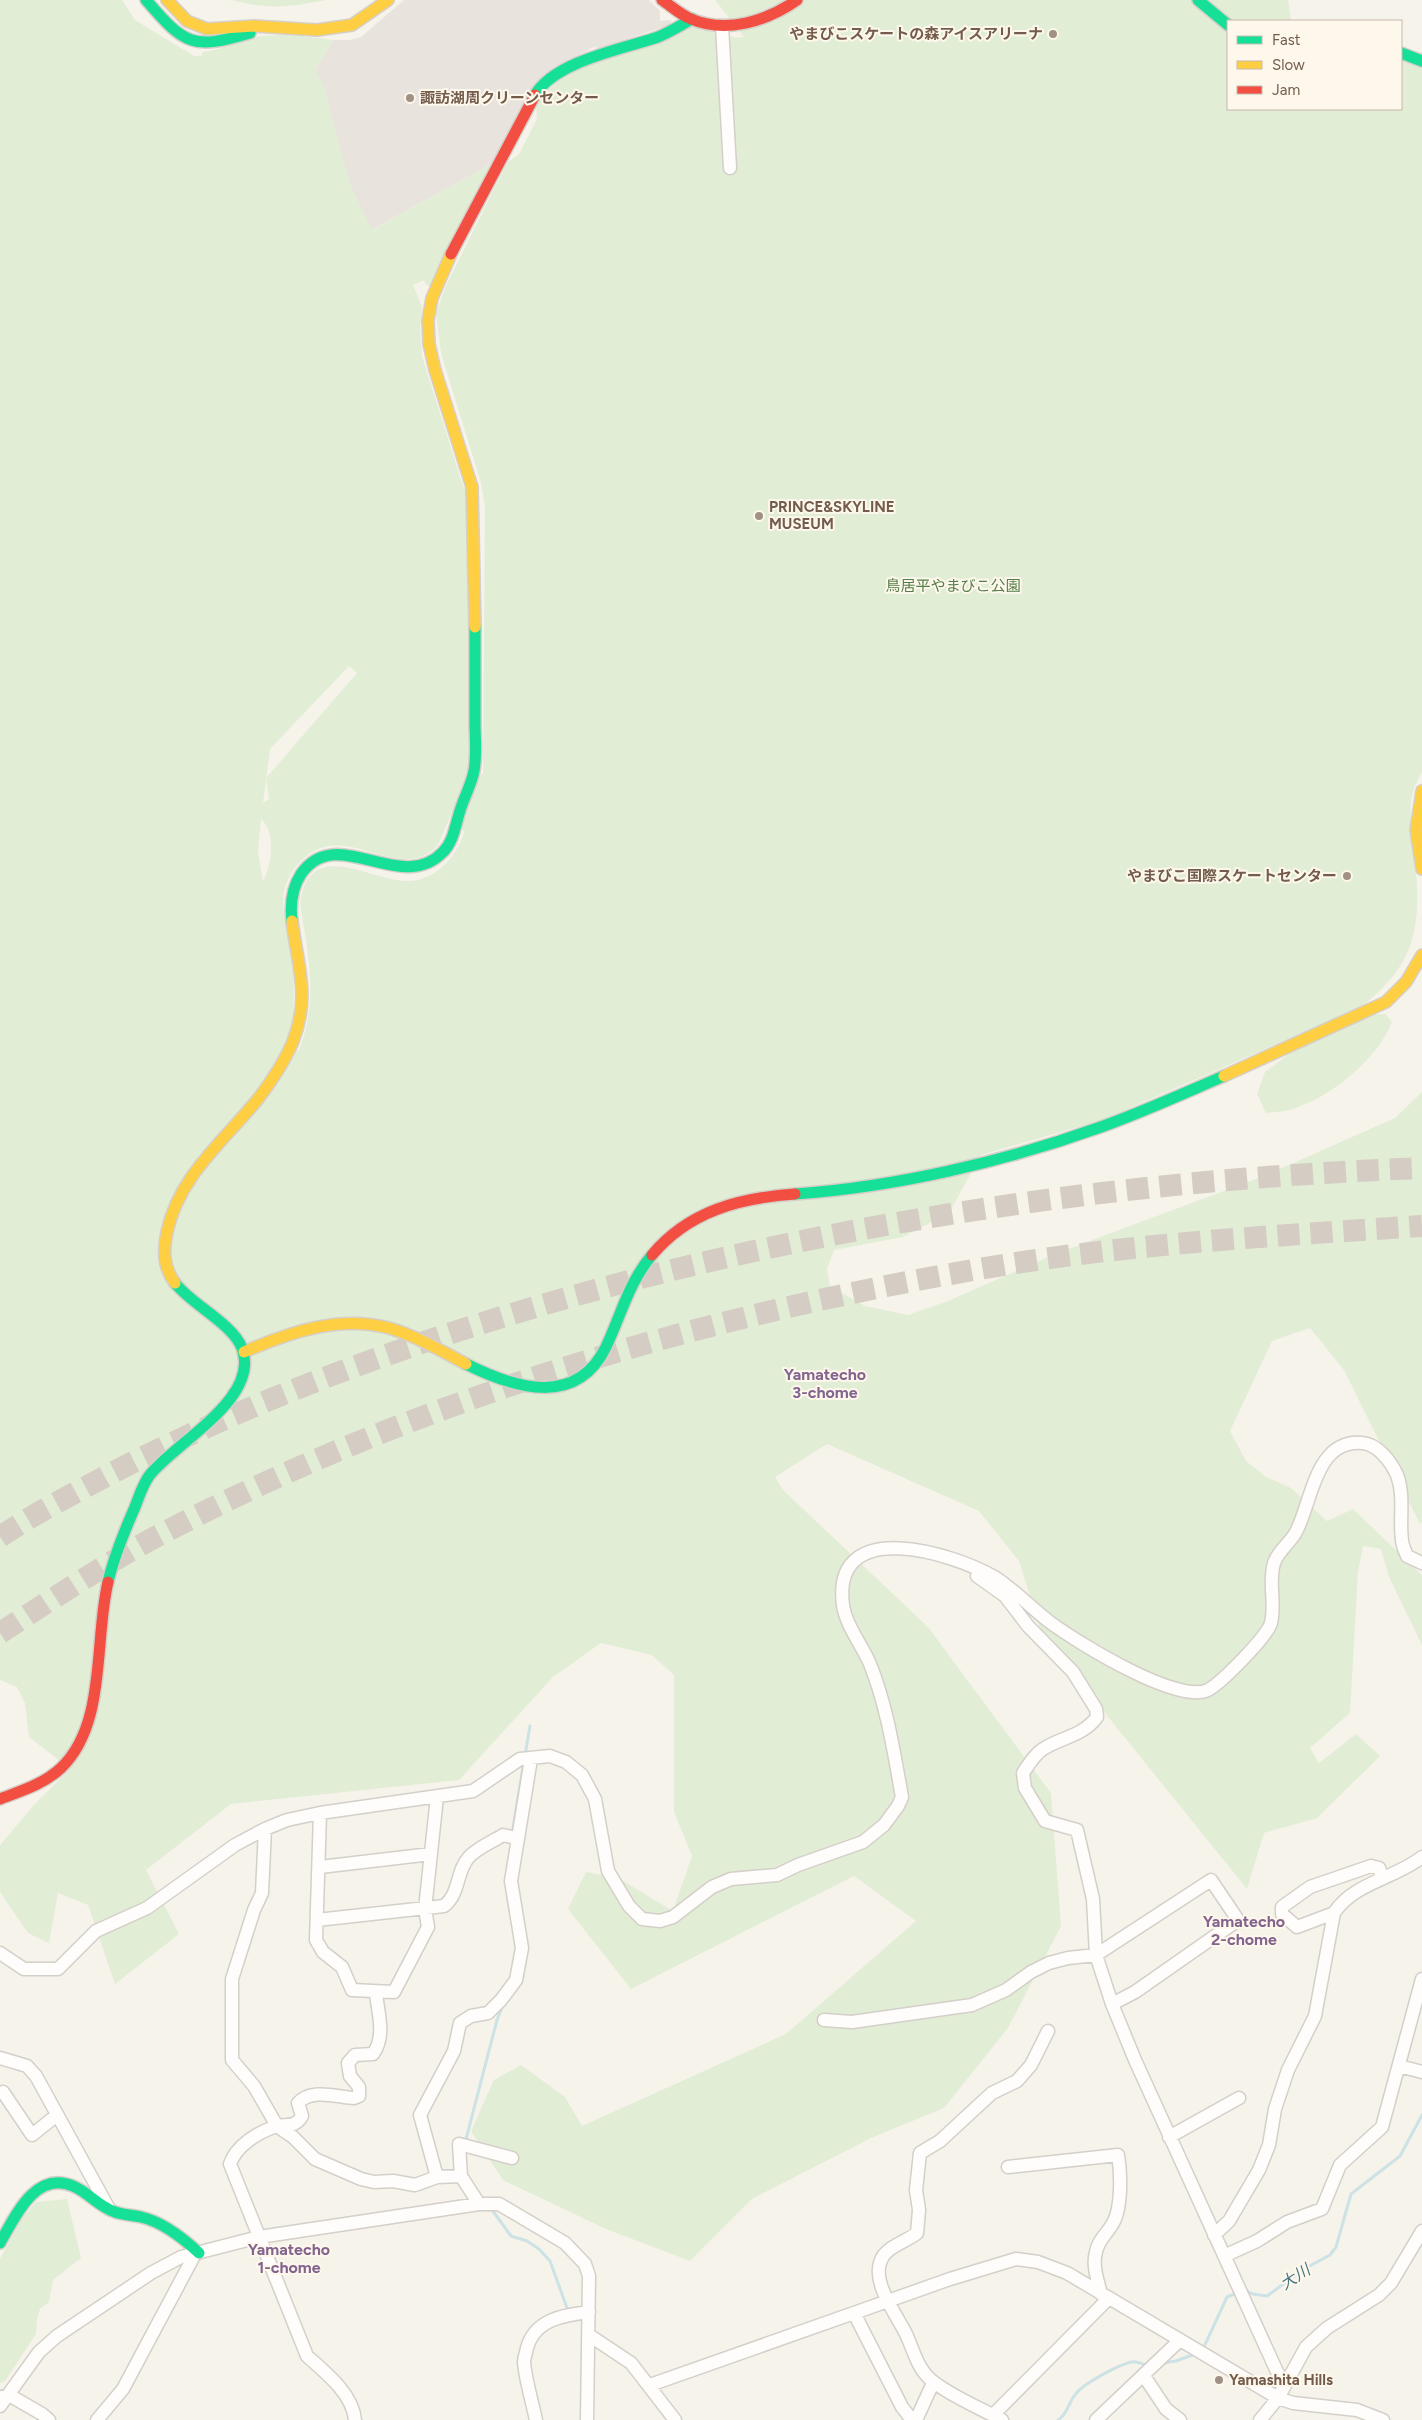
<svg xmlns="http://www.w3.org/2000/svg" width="1422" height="2420" font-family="Figtree,'Noto Sans JP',sans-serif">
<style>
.industrial{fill:#e8e3dc}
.green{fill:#e2edd6;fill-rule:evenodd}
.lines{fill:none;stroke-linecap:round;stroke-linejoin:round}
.stream{stroke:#cde2e5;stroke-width:3}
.highway-tunnel{stroke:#d5cdc3;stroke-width:22;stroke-dasharray:22 11;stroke-linecap:butt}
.street-casing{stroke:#d4cfc8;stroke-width:15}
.fast-casing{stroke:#d5cfc8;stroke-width:14}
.slow-casing{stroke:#d5cfc8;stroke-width:14}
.jam-casing{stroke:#d5cfc8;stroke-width:14}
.street{stroke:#fefdfc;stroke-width:12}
.fast{stroke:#16e098;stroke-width:11}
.slow{stroke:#ffcf43;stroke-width:11}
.jam{stroke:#f24e42;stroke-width:11}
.poi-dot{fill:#a19184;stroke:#fef8ec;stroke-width:2}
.labels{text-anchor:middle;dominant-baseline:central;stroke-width:4;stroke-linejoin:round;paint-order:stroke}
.poi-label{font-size:15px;font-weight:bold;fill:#735c4c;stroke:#fef8ec;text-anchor:start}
.park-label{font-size:15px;fill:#547d48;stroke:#fef8ec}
.neighbourhood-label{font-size:16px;font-weight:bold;fill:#83648f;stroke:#fef8ec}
.water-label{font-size:16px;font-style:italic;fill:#477785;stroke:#fef8ec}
</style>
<rect width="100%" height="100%" fill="#f6f3eb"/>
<path class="industrial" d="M404,0H649L660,11V21L671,20L670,25L598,48L594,47L554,67L491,164L366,233L297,100L333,40H350L361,37Z"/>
<path class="green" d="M0,0H122L135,20L194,56H201L203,52C220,50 228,45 244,40C270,31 306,36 333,40L315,70L324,86L350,184L372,230L491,164L430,286L426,285L424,280L413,285L422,307L420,328L422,356L463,486L466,489C467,550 468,612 469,674C469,703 472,733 470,761C469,770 442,840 437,846C405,882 352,829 314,851C298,860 288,874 284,892C280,909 290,930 292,948C295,982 294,1015 292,1050H299C319,998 308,956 300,903C309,837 368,880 406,881C435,882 456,857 464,833L461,825L478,777L483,773L485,507L481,483L441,353L436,313L445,288L482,213L508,162L519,154L537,119L536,103L563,76L688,25L737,38L744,37L715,0H1288L1291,21H1228V109H1401V62L1422,52V772C1407,798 1410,811 1413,839C1422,919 1422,960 1360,1008L1102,1120L981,1155L949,1213L903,1237L834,1250L827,1269L830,1286L865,1306L908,1315L948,1301L1055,1254L1264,1176L1395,1118L1422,1092V1522L1420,1524L1344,1370L1310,1328L1272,1341L1230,1431L1246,1461L1266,1477L1291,1488L1327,1521L1353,1509L1422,1575V1645L1389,1577L1381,1549L1363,1546L1358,1572L1350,1713L1310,1748L1319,1763L1356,1734L1380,1756L1317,1818L1264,1833L1247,1889L1042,1635L1019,1561L979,1511L827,1444L775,1477L783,1490L928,1627L1051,1793L1061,1926L1008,2028L944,2108L871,2138L752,2199L690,2261L606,2229L503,2180L471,2131L494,2080L521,2065L565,2097L582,2126L786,2034L916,1921L854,1876L631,1989L568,1909L586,1872L618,1878L673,1911L692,1856L674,1812V1675L652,1655L601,1643L553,1677L459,1780L231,1804L146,1870L179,1934L115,1984L88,1905L58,1893L49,1943L28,1933L0,1892V1845L33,1806L70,1769L29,1737L25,1703L17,1687L0,1680ZM349,666L357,673L266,778L269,799L263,803L270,749ZM261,819C277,833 271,865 263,882L258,851Z
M232,0H326C290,7 268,10 232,0Z
M1386,1014L1392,1022C1378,1059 1328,1100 1289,1110C1282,1112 1274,1112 1266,1113L1257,1094L1265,1072L1292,1052L1368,1015Z
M67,2199L81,2258L53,2280L49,2302L40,2309L37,2319L36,2334L5,2381L0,2383V2259L20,2221L36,2202Z"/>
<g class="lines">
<path class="stream" d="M525,1755L530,1726
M512,1834L524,1761
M507,1892L510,1911
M465,2143L497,2020L503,2005
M490,2207L511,2236L527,2241L539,2249L550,2261L567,2308
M1245,2290L1253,2294L1267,2296L1304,2269L1330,2255L1336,2247L1351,2194L1400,2156L1422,2115
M1203,2349L1227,2297L1237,2293
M1163,2363L1176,2361L1198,2353
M1058,2420C1068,2414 1068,2403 1075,2395C1082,2384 1120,2364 1132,2362C1137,2361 1142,2364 1147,2365"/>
<path class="highway-tunnel" d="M0,1537C35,1513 73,1494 110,1474C187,1434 267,1399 348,1369C688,1243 1061,1182 1422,1168
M0,1633C54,1598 109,1561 167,1531C417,1400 695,1318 973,1270C1121,1244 1272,1236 1422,1226"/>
<g class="street-casing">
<path id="street" d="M722,26L730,168
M977,1576L1005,1596L1028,1626L1073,1672L1096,1709L1097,1717C1083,1736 1062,1737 1043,1749C1034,1755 1029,1764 1023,1773L1025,1788L1045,1821L1077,1830L1093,1899L1096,1955L1211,1880L1238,1920L1135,1992L1112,2004
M320,1813L316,1940L323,1952L342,1967L352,1990L394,1992L428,1927L425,1909L437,1797
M265,1829L262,1893L254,1910L232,1979V2060L254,2086L277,2126L293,2137L315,2159L361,2179L374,2182L393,2181L415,2185L437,2177L461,2176L479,2204
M320,1867L431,1854
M1334,1913L1297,1927L1282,1914V1907L1310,1887L1371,1866L1379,1868L1383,1878
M317,1920L444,1906C460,1894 456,1871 469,1857C477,1848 492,1842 503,1835L516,1838
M0,1953L24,1969H58L96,1931L147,1908L235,1845L265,1829L287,1820L320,1813L473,1791L520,1759L550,1756L566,1762L582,1775L595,1799L608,1871L629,1906L642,1919L660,1921L673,1917L712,1887L731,1879L777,1875L798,1865L863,1842L884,1825L898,1806L902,1797C894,1753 887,1706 870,1664C862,1645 846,1626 843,1605C831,1515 954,1553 996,1578C1016,1591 1032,1609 1051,1623C1077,1642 1178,1705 1208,1690C1221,1683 1267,1637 1271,1623C1276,1603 1268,1583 1274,1563C1278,1551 1290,1543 1296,1532C1312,1502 1315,1439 1362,1443C1378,1444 1391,1462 1397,1475C1405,1496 1399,1519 1402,1540C1402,1545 1405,1551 1407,1556L1422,1563
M824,2020L852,2022L972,2005L1006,1990L1031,1972L1049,1963L1068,1958L1096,1955L1112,2004L1135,2060L1284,2387
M0,2058L27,2066L36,2076L109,2209
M1399,2066L1422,2072
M3,2092L32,2135L57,2115
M1169,2137L1239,2098
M1008,2167L1118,2155C1121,2172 1122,2208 1113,2223C1107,2234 1098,2240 1096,2252C1092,2266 1098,2281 1101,2294
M461,2176L459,2144L512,2158
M437,2177L420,2115L454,2051L460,2023L471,2016L488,2013L501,2000L516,1980L522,1948L511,1881L531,1759
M1214,2235L1229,2221L1259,2170L1269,2145L1275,2109L1288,2070L1315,2016L1334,1913C1353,1883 1396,1878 1422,1857
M1224,2256L1257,2241L1287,2222L1322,2209L1340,2165L1382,2127L1422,1979
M854,2313L950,2279L1016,2259L1038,2262L1067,2273L1278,2398L1293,2403L1357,2410L1383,2420
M589,2335L631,2363L675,2420
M1144,2376L1166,2409L1180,2420
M650,2385L854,2313L902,2407L912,2420
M2,2397L9,2395L42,2414L49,2420
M0,2406L39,2352L57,2336L151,2273L181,2257L259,2237L479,2204H499L565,2243L585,2264L589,2276L587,2420
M993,2415L1109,2298
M97,2420L123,2389L195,2254
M355,2420C353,2394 325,2372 307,2356L230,2164C236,2146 257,2133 274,2127C285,2123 295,2129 302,2116L298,2103C312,2088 336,2097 354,2098L359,2096V2087L350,2076L348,2063L355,2055L373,2054C386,2036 378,2014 376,1993
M536,2420C532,2401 526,2382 524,2363C524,2358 526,2353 527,2348C535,2319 564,2315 589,2312
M916,2420L933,2383
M1002,2420C980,2408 955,2398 935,2383C918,2372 914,2351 906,2334C897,2315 871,2283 881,2260C887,2246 906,2242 917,2233L919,2210L916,2190L920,2153L940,2141L992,2093L1017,2081L1031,2065L1048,2031
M1096,2420L1179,2341
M1260,2420L1278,2398L1306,2347L1327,2328L1379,2295L1391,2283L1422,2231"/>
</g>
<g class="fast-casing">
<path id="fast" d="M146,0C185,45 192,50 250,33
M1198,0L1228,25
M1401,53L1422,61
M535,95C555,61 623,49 658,37C670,32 681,25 692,19
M292,921C290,904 292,888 301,874C337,822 401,896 443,852C453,842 455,827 459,814C463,799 471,786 474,771C477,755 475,738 475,722C475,690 475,659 475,627
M795,1194C895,1187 1003,1162 1098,1128C1141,1113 1182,1094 1224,1076
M466,1364C514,1388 576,1408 606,1347C621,1315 629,1282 652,1255
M108,1582C114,1556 124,1532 135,1507C139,1497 142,1486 149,1476C174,1443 261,1399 242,1348C232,1323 192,1305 175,1283
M0,2243C15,2217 35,2170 73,2186C88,2192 99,2207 115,2212C123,2215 133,2215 141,2217C163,2222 183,2238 199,2253"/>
</g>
<g class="slow-casing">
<path id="slow" d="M167,0L187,21L207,29L254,26L317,30L352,25L388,0
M451,254L432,298L428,320L429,344L435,370L472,487L475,627
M1422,791L1416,830L1422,869
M1224,1076L1386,1002L1406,982L1422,955
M175,1283C163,1267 163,1250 167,1232C179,1176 223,1142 258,1099C271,1082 283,1064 292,1044C311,997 298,968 292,921
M244,1352C290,1332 339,1315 389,1328C416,1336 442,1351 466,1364"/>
</g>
<g class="jam-casing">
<path id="jam" d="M662,0C671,6 681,15 691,19C727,34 767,21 797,0
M451,254L535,95
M652,1255C689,1211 739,1198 795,1194
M0,1799C21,1791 44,1784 61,1768C107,1724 94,1640 108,1582"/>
</g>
<use href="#street" class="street"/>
<use href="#fast" class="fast"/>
<use href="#slow" class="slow"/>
<use href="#jam" class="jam"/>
</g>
<g class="poi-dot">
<circle cx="1053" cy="34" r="5"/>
<circle cx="410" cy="98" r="5"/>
<circle cx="759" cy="516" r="5"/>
<circle cx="1347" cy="876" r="5"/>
<circle cx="1219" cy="2380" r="5"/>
</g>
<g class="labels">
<g class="poi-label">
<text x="1043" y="34" text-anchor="end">やまびこスケートの森アイスアリーナ</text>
<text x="420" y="98">諏訪湖周クリーンセンター</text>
<text x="769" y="507">PRINCE&amp;SKYLINE<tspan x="769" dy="17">MUSEUM</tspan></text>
<text x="1337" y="876" text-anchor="end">やまびこ国際スケートセンター</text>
<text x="1229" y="2380">Yamashita Hills</text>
</g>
<g class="park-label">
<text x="953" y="586">鳥居平やまびこ公園</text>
</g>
<g class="neighbourhood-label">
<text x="825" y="1374">Yamatecho<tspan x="825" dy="18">3-chome</tspan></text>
<text x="1244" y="1921">Yamatecho<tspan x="1244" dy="18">2-chome</tspan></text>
<text x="289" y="2249">Yamatecho<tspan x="289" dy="18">1-chome</tspan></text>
</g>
<g class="water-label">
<text transform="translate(1295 2277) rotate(-33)">大川</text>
</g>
</g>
<rect x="1227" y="20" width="175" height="90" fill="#fef8ec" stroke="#c6baac"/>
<rect x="1237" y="36" width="25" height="8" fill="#16e098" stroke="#c6baac"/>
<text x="1272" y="45" font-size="15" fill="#735c4c">Fast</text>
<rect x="1237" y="61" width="25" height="8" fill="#ffcf43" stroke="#c6baac"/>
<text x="1272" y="70" font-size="15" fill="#735c4c">Slow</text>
<rect x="1237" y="86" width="25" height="8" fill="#f24e42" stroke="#c6baac"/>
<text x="1272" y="95" font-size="15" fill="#735c4c">Jam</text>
</svg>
